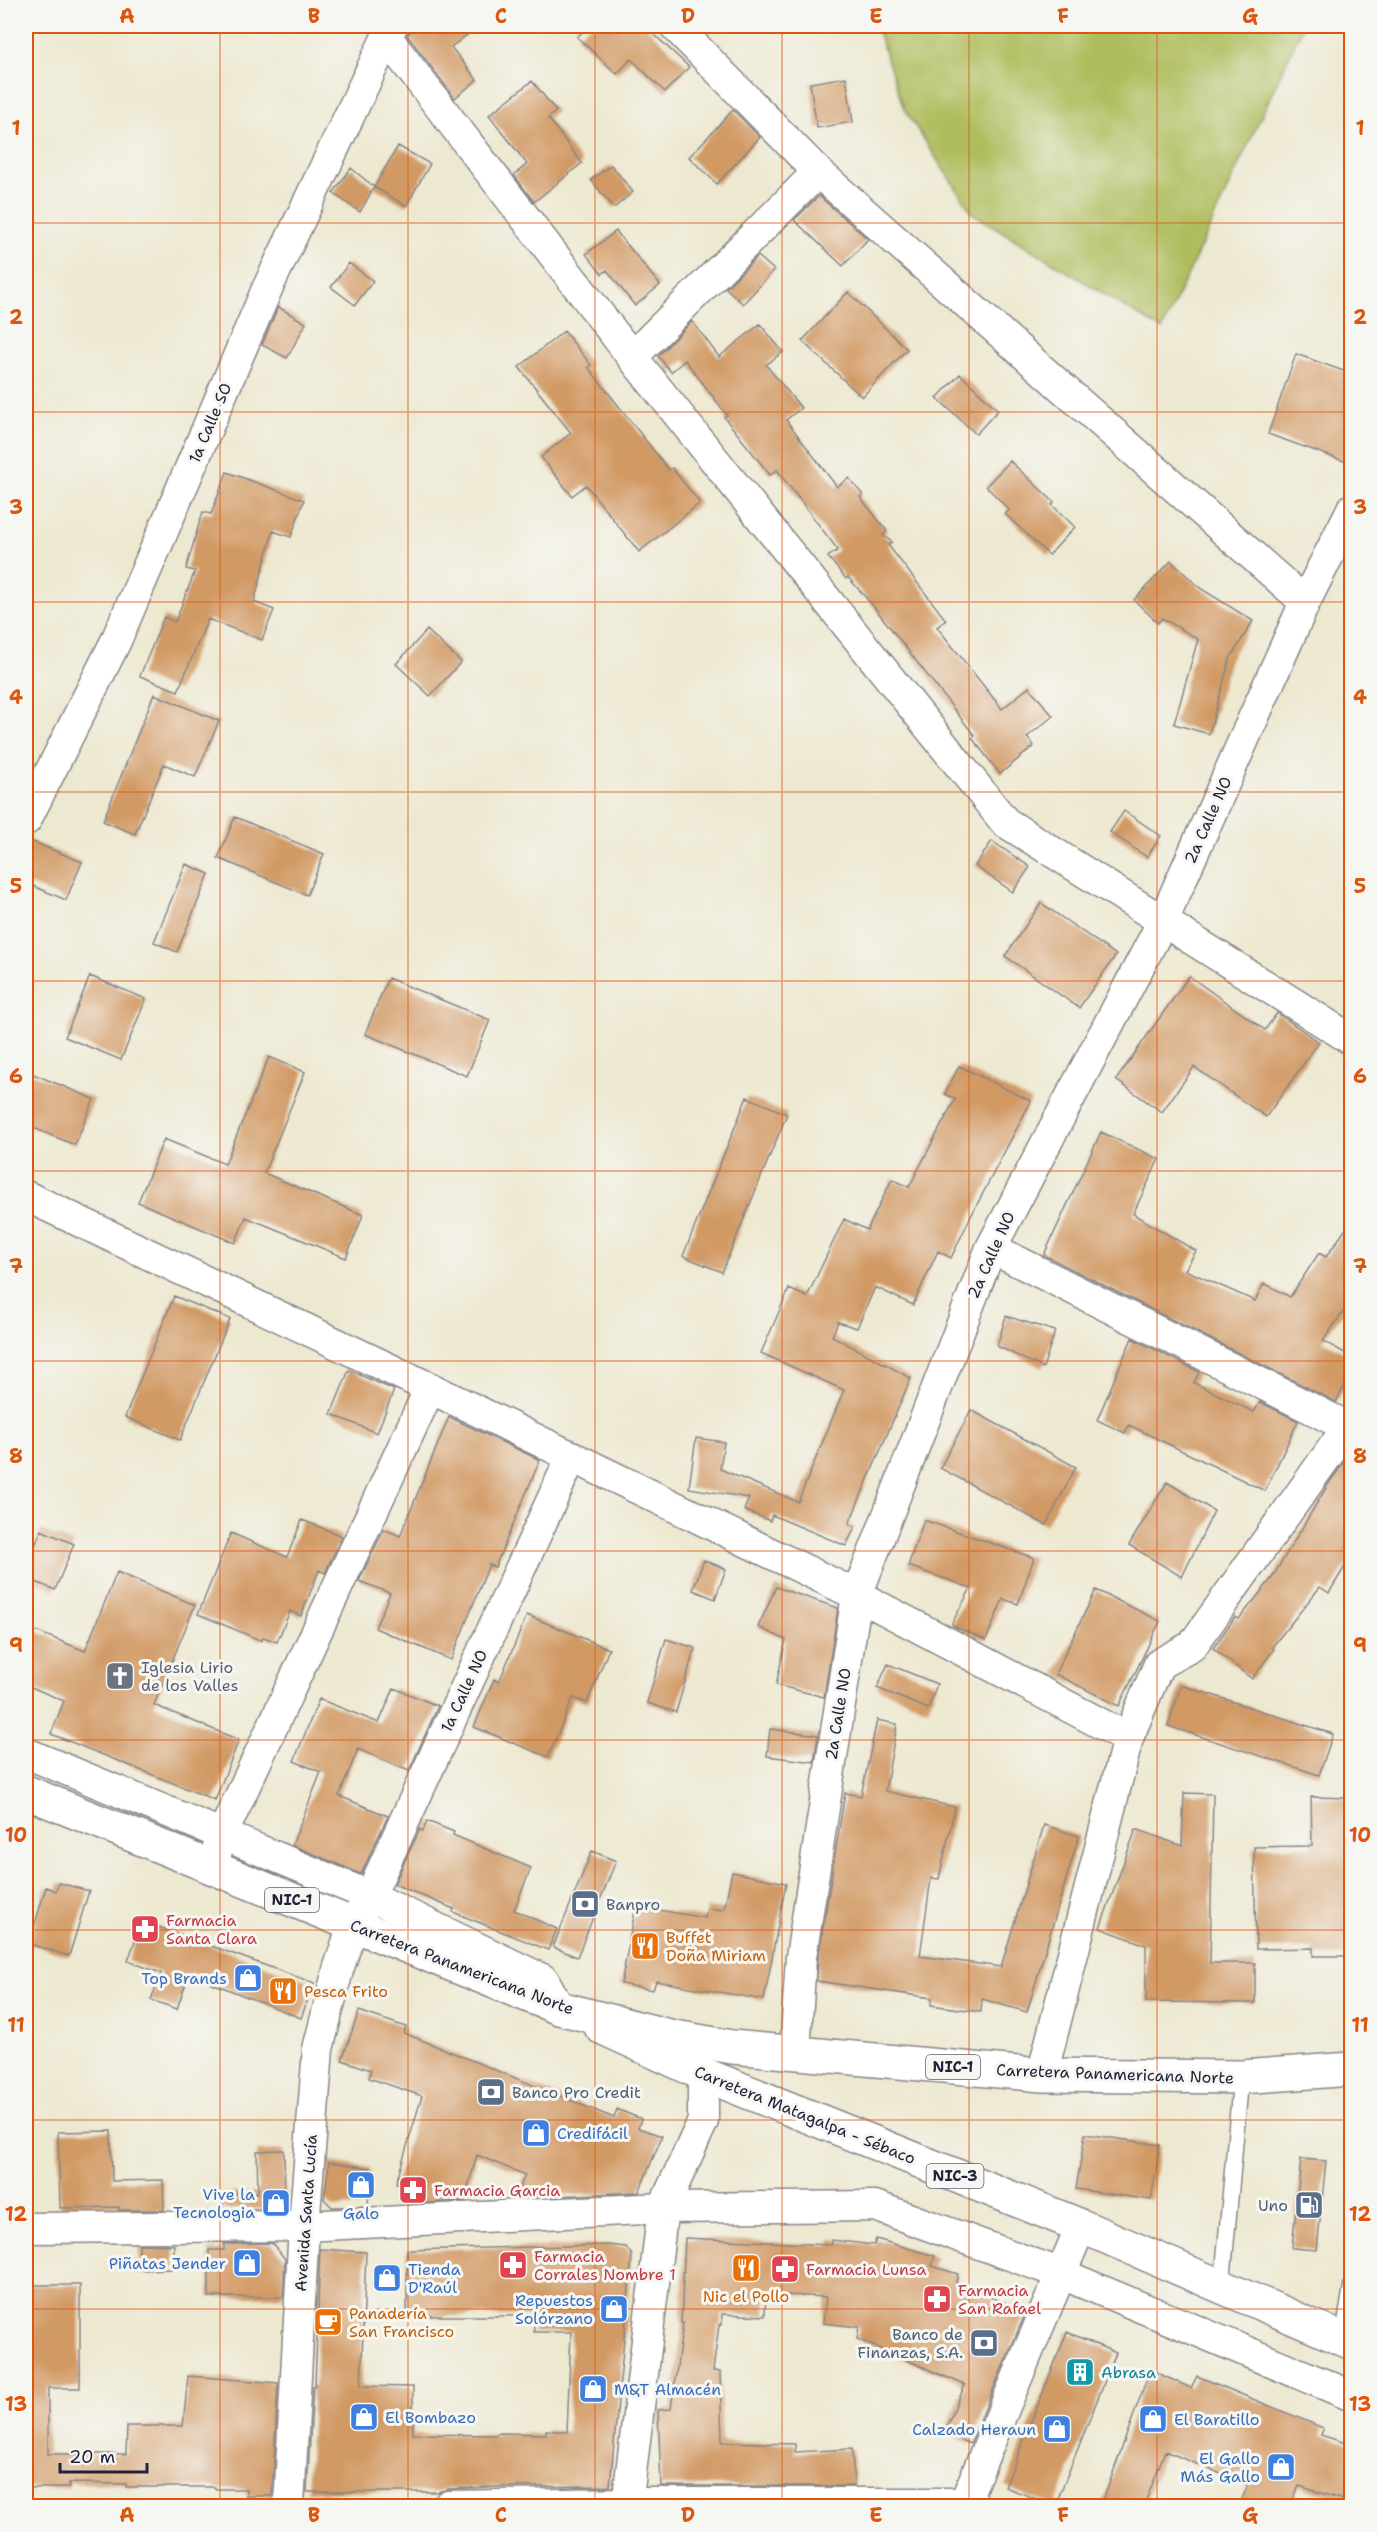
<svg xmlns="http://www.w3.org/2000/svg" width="1377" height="2532" font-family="'Shantell Sans',sans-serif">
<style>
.green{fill:#b0bd5f;stroke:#69704d;stroke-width:1.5}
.building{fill:#d19963}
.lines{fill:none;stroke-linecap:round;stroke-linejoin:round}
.service-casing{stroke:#888586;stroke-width:18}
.minor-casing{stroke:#888586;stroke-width:33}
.primary-casing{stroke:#888586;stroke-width:36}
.trunk-casing{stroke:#888586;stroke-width:36}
.service{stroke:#fff;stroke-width:15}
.minor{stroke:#fff;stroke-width:30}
.primary{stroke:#fff;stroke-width:33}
.trunk{stroke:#fff;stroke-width:33}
.grid{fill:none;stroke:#de560e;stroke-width:1.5;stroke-opacity:0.55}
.labels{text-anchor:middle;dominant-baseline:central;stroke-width:6;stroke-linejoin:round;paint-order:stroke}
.shield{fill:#f6f6f2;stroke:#626272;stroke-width:1.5}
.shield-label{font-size:15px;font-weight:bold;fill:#22223b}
.street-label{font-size:16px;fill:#22223b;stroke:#f6f6f2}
.worship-label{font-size:16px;fill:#5b616d;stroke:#f6f6f2;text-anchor:start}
.service-label{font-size:16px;fill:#4e5e75;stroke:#f6f6f2;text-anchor:start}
.health-label{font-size:16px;fill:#be3a42;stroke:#f6f6f2;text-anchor:start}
.food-label{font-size:16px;fill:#c56008;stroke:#f6f6f2;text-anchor:start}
.shop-label{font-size:16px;fill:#366cbe;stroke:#f6f6f2;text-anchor:end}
.culture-label{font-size:16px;fill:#0d838f;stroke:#f6f6f2;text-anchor:start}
.neatline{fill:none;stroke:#de560e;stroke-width:2}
.grid-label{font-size:20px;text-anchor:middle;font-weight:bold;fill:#de560e}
</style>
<rect width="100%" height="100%" fill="#f6f6f2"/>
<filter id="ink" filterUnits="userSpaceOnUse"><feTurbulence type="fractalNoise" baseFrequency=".0167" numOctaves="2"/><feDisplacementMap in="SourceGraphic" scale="12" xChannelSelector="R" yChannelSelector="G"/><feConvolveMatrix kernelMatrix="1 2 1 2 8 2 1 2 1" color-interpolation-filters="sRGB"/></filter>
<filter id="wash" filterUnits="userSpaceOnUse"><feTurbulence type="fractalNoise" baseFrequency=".008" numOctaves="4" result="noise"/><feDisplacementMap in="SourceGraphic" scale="24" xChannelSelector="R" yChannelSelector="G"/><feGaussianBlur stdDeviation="1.35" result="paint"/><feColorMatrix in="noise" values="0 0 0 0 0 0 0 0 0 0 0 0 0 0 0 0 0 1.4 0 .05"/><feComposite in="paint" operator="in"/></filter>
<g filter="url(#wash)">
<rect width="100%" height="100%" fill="#ede8d0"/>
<path class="green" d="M876,26H1303L1162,330L972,213L904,109Z"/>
<g id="blocks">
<path class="building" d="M416,26H479L451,47L477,80L455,98L407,35Z
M589,26H645L689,67L665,92L631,59L617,74L577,37Z
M846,77L853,122L817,128L810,83Z
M532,81L556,111L548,118L582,163L534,202L514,175L527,164L489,115Z
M733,110L760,137L717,184L689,157Z
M398,146L430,164L406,206L374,187Z
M611,165L633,192L614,208L591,180Z
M351,168L374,187L360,212L333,193Z
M819,196L868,239L843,266L794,220Z
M616,231L660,285L635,306L607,270L602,274L586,254Z
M758,256L774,270L743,304L726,288Z
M349,263L373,281L355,305L331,287Z
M848,292L907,349L862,397L802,341Z
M278,307L306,323L287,358L262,345Z
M692,321L719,357L760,324L783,352L766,365L801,408L786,420L837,487L849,478L863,495L860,497L887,531L883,535L892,542L888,545L946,620L937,627L1002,709L1029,687L1053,716L1027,737L1034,746L1000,774L972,738L975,736L874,607L848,577L846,579L828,557L838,550L777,470L770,475L724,417L727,415L685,360L671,372L658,356Z
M564,331L591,365L588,367L669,470L672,468L700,503L639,552L586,485L572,496L541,457L571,433L519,367Z
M1296,354L1352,374V464L1268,434Z
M960,374L998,410L976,434L937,398Z
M1010,461L1054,502L1052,505L1075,527L1049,555L1005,514L1009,510L986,486Z
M227,472L304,500L291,537L273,531L254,602L274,610L262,640L208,619L178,691L140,676L164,617L175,622L195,571L186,569L199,524L203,512L211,514Z
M1171,561L1200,588L1253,621L1230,659L1209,734L1174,724L1198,639L1162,618L1158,623L1134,600Z
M427,630L461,662L430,696L396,664Z
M154,694L219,721L195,777L164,764L135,834L103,821Z
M1124,811L1161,836L1147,857L1110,832Z
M235,817L324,854L307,895L218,858Z
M26,839L82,862L66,900L26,883Z
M992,841L1030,867L1013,892L975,866Z
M186,864L209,874L177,952L154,942Z
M1041,903L1116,955L1079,1008L1005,956Z
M90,976L146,999L121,1060L65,1037Z
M1189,976L1265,1030L1277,1013L1319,1042L1266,1117L1194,1067L1162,1112L1116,1080Z
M388,978L490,1020L467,1076L365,1034Z
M269,1057L305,1072L264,1173L363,1215L346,1258L246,1217L235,1243L138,1202L164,1139L225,1164Z
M959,1066L1031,1101L970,1218L951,1258L938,1251L913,1305L875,1287L857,1328L838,1322L832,1336L911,1378L849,1524L855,1527L846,1546L772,1515L770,1521L744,1510L749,1498L689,1488L696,1438L724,1442L720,1469L798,1502L844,1390L761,1353L789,1289L807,1297L844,1219L867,1230L892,1179L909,1187L955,1099L945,1094Z
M26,1071L94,1099L75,1145L26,1125Z
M747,1097L787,1114L722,1272L683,1256Z
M1101,1132L1159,1159L1133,1214L1196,1251L1185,1270L1255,1301L1264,1283L1290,1297L1319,1253L1326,1257L1352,1220V1299L1323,1341L1352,1357V1372L1336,1402L1044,1255Z
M174,1296L230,1319L180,1440L125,1417Z
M1006,1316L1055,1331L1043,1368L997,1346Z
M1132,1338L1199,1372L1194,1383L1254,1412L1260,1402L1298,1421L1265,1491L1129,1425L1125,1433L1097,1420Z
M349,1370L394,1390L377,1433L331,1414Z
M971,1410L1076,1467L1046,1525L940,1468Z
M449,1417L540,1460L495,1567L489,1565L451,1660L375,1628L390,1593L359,1581L384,1529L400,1536Z
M1352,1451V1555L1329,1593L1320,1587L1272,1647L1274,1649L1252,1679L1213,1648L1235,1617L1239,1619L1272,1578L1329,1483Z
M1167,1482L1214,1511L1182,1577L1129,1545Z
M302,1520L342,1536L325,1573L319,1570L301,1616L290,1611L277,1642L263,1637L262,1641L198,1614L231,1533L287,1557Z
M924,1520L1034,1558L1018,1604L1003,1599L986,1640L953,1626L952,1623L971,1588L908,1566Z
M41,1530L74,1544L55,1590L26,1578V1569Z
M704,1560L726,1569L715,1599L693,1590Z
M117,1572L195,1605L154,1705L239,1740L215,1800L51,1734L64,1701L26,1685V1627L85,1651Z
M776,1587L838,1608L824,1697L776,1685L786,1640L758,1627Z
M1096,1590L1160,1621L1119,1706L1055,1674Z
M527,1615L609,1649L587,1703L573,1698L548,1757L474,1727L494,1679L499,1682Z
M666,1639L695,1648L676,1712L647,1703Z
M888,1664L937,1684L928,1709L877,1688Z
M1181,1685L1333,1734L1319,1775L1168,1726Z
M394,1688L438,1706L409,1771L358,1749L339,1796L388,1816L361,1874L292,1845L321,1772L294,1761L319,1699L379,1723Z
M877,1720L897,1724L885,1791L955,1807L939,1879L931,1878L920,1956L1001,1967L1044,1825L1079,1836L1027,2012L982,1999L981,2012L931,2005L932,1998L817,1981L818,1959L845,1793L861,1796Z
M770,1729L818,1735L814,1762L767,1756Z
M1184,1793L1213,1794L1210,1963H1255V2003L1146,2002V1945L1100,1928L1136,1829L1182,1846Z
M1311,1797L1352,1798V1956H1313V1948L1256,1949L1254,1847L1312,1846Z
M427,1821L454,1832L453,1835L531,1868L514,1910L557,1929L548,1950L453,1912L454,1909L394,1884L420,1829L423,1831Z
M592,1851L616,1861L577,1957L553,1947Z
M732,1872L786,1883L764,2000L656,1981L653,1990L621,1984L636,1906L705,1918L707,1908L724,1910Z
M59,1883L89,1891L69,1956L29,1944L46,1887L56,1891Z
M142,1921L314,1983L301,2018L189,1974L177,2009L151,2000L161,1973L128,1961Z
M359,2011L406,2027L404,2033L614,2118L617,2109L641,2119L638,2128L662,2136L639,2192L515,2198L525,2175L477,2155L464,2201L408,2204V2184L396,2183L422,2096L369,2078L371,2070L342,2060Z
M111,2131L112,2181L163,2180L164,2210H119V2207L60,2208L58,2132Z
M1085,2134L1160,2145L1151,2200L1076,2189Z
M284,2150L285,2199L279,2209H223V2193H258L257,2151Z
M1301,2159L1326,2161L1317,2250L1292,2248Z
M329,2162L370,2168L368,2206L332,2207L324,2199Z
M685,2238L831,2245L832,2240L874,2245L876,2239L935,2256L932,2266L958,2274L956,2282L1026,2312L970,2444L944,2432L965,2385L857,2339L859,2327L823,2323L826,2297L766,2294L765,2316L722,2314V2325H719L713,2371L720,2372L722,2442L795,2444V2452L852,2449L854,2486H661L658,2410L671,2409L683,2323H681Z
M272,2243L285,2259L283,2297H209V2250H224V2244Z
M139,2244L174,2245V2269L139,2270Z
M608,2245L626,2247L632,2255L610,2486L488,2487L448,2489L438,2492H307L313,2386H315L320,2249L366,2252L361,2386L413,2387V2434L496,2435L497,2433L546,2434V2430L567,2432L571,2332H534V2316H407V2250Z
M26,2285H80V2388H48V2454H126L127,2426H183L188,2376L278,2383L272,2496H246V2489H215V2487H126V2484L69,2483V2488H26Z
M1067,2332L1116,2353L1055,2506L1005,2487Z
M1150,2370L1191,2388L1197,2376L1323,2428L1321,2435L1352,2445V2503L1299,2486L1290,2506H1239L1248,2485L1165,2451L1144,2506H1101Z"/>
</g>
</g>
<g filter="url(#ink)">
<use href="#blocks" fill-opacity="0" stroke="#888586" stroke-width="1.5"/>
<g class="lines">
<g class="service-casing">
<path id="service" d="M1222,2287L1241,2077
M1343,2339L1352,2283"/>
</g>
<g class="minor-casing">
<path id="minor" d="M675,26L818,172L1305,602
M387,38L632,357L1005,822L1352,1040
M632,357L818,172
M26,820L115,643L267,289L392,26
M26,1196L430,1388L857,1595L1128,1738
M991,1248L1352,1429
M26,1753L370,1896L544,1980L559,2008
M216,1854L222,1835L430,1388
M795,2053L801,1957L857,1595L991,1248L1163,921L1305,602L1352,509
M1042,2075L1128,1738L1159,1664L1192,1646L1352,1421
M26,2228L304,2226L663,2208L875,2206L1062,2274L1352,2396
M289,2506L304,2226L318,2049L338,1970L353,1925L370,1896L572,1456
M448,2506L627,2503H965L976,2506
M627,2506L663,2208L703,2121V2074
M963,2506L1081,2226"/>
</g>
<g class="primary-casing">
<path id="primary" d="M601,2027L703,2074L1081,2226L1352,2343"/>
</g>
<g class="trunk-casing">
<path id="trunk" d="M26,1792L559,2008L669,2036L732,2047L1042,2075L1241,2077L1352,2069"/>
</g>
<use href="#service" class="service"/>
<use href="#minor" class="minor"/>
<use href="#primary" class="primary"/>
<use href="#trunk" class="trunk"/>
</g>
</g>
<path class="grid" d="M220,26V2506M408,26V2506M595,26V2506M782,26V2506M969,26V2506M1157,26V2506M26,223H1352M26,412H1352M26,602H1352M26,792H1352M26,981H1352M26,1171H1352M26,1361H1352M26,1551H1352M26,1740H1352M26,1930H1352M26,2120H1352M26,2309H1352"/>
<defs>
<g id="church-square" transform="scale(1.5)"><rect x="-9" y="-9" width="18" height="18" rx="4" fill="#6b7280" stroke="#f6f6f2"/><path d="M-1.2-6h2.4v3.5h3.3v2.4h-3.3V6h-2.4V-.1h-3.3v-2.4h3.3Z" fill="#fff"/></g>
<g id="bank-square" transform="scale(1.5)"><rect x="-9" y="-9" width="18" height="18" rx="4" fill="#5c6f8a" stroke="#f6f6f2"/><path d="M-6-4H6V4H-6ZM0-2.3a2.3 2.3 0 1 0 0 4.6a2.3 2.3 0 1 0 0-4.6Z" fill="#fff"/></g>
<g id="pharmacy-square" transform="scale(1.5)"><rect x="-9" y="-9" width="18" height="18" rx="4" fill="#e0444e" stroke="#f6f6f2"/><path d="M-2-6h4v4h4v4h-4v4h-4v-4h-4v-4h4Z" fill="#fff"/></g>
<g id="restaurant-square" transform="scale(1.5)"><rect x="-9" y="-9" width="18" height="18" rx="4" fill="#e8710a" stroke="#f6f6f2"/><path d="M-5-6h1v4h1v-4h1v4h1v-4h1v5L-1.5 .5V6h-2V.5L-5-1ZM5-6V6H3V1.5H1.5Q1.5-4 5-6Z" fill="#fff"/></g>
<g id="shop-square" transform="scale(1.5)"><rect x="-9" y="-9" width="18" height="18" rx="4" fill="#3f7fe0" stroke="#f6f6f2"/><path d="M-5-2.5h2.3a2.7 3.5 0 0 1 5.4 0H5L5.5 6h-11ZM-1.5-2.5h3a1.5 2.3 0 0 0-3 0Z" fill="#fff"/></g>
<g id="fuel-square" transform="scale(1.5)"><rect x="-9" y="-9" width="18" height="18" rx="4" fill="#5c6f8a" stroke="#f6f6f2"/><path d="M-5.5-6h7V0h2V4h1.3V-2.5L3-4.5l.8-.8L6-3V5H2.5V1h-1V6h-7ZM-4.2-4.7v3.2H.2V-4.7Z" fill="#fff"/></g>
<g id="cafe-square" transform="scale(1.5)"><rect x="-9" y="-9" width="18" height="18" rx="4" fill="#e8710a" stroke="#f6f6f2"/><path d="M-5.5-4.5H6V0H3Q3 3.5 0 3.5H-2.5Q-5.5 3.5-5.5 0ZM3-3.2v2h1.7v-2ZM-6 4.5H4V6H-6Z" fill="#fff"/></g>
<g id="building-square" transform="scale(1.5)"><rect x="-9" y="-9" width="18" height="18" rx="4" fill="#0f9aa8" stroke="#f6f6f2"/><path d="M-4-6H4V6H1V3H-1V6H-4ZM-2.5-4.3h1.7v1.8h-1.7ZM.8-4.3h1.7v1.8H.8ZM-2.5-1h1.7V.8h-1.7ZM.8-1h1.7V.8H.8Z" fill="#fff"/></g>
</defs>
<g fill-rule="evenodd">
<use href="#church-square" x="120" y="1676"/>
<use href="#bank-square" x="585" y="1904"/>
<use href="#pharmacy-square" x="145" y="1929"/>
<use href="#restaurant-square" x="645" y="1946"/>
<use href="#shop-square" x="248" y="1978"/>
<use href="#restaurant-square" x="283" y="1991"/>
<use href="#bank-square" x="491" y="2092"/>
<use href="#shop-square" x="536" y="2133"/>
<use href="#shop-square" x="361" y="2185"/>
<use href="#pharmacy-square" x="413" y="2190"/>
<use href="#shop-square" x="276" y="2203"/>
<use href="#fuel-square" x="1309" y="2205"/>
<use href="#shop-square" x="247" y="2263"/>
<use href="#pharmacy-square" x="513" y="2265"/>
<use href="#restaurant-square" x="746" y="2268"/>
<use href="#pharmacy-square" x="785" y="2269"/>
<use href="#shop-square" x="387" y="2278"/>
<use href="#pharmacy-square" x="937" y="2299"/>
<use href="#shop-square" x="614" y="2309"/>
<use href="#cafe-square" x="328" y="2322"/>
<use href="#bank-square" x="984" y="2343"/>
<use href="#building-square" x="1080" y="2372"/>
<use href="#shop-square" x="593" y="2389"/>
<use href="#shop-square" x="364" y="2417"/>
<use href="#shop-square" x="1153" y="2419"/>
<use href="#shop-square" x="1057" y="2429"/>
<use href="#shop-square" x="1281" y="2467"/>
</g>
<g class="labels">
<g class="shield">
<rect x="265" y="1888" width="54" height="24" rx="4.5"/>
<rect x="926" y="2055" width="54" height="24" rx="4.5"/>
<rect x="926.5" y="2164" width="57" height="24" rx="4.5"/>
</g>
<g class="shield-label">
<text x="292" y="1900">NIC-1</text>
<text x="953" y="2067">NIC-1</text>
<text x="955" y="2176">NIC-3</text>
</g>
<g class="street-label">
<text transform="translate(210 423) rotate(-67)">1a Calle SO</text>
<text transform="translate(1208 820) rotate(-66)">2a Calle NO</text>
<text transform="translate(991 1255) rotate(-66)">2a Calle NO</text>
<text transform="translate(464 1691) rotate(-65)">1a Calle NO</text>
<text transform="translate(838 1714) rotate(-81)">2a Calle NO</text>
<text transform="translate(462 1967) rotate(21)">Carretera Panamericana Norte</text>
<text transform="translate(1115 2074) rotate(2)">Carretera Panamericana Norte</text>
<text transform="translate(805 2115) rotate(22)">Carretera Matagalpa - Sébaco</text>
<text transform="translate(306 2213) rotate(-86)">Avenida Santa Lucía</text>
</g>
<g class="worship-label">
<text x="141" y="1667">Iglesia Lirio<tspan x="141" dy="18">de los Valles</tspan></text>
</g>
<g class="service-label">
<text x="606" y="1904">Banpro</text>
<text x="512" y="2092">Banco Pro Credit</text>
<text x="1288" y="2205" text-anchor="end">Uno</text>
<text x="963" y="2334" text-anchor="end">Banco de<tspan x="963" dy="18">Finanzas, S.A.</tspan></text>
</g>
<g class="health-label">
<text x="166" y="1920">Farmacia<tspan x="166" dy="18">Santa Clara</tspan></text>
<text x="434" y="2190">Farmacia Garcia</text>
<text x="534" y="2256">Farmacia<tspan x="534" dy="18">Corrales Nombre 1</tspan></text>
<text x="806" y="2269">Farmacia Lunsa</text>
<text x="958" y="2290">Farmacia<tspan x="958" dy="18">San Rafael</tspan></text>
</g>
<g class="food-label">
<text x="666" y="1937">Buffet<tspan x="666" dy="18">Doña Miriam</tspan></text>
<text x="304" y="1991">Pesca Frito</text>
<text x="746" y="2296" text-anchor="middle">Nic el Pollo</text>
<text x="349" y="2313">Panadería<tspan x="349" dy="18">San Francisco</tspan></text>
</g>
<g class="shop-label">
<text x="227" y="1978">Top Brands</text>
<text x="557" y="2133" text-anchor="start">Credifácil</text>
<text x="255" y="2194">Vive la<tspan x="255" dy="18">Tecnologia</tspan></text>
<text x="361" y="2213" text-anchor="middle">Galo</text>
<text x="226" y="2263">Piñatas Jender</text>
<text x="408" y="2269" text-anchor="start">Tienda<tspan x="408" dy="18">D'Raúl</tspan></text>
<text x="593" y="2300">Repuestos<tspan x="593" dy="18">Solórzano</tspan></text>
<text x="614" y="2389" text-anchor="start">M&amp;T Almacén</text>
<text x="385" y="2417" text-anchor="start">El Bombazo</text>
<text x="1174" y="2419" text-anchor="start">El Baratillo</text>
<text x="1036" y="2429">Calzado Heraun</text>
<text x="1260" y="2458">El Gallo<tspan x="1260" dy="18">Más Gallo</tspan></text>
</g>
<g class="culture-label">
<text x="1101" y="2372">Abrasa</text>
</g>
</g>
<rect width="1377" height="2532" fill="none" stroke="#f6f6f2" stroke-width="66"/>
<path d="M60 2463v9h87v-9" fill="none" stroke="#22223b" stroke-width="3"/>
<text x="69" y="2463" font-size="18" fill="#22223b" stroke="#f6f6f2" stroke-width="4.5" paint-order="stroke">20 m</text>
<rect x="33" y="33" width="1311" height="2466" class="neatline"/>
<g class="grid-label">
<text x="127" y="23">A</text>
<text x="314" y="23">B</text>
<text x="501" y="23">C</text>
<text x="688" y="23">D</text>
<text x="876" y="23">E</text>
<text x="1063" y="23">F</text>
<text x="1250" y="23">G</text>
<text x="16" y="135">1</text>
<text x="1360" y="135">1</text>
<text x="16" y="324">2</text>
<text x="1360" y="324">2</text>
<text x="16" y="514">3</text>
<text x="1360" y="514">3</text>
<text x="16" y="704">4</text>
<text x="1360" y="704">4</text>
<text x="16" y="893">5</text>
<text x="1360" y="893">5</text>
<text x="16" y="1083">6</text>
<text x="1360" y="1083">6</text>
<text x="16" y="1273">7</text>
<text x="1360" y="1273">7</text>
<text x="16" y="1463">8</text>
<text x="1360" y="1463">8</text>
<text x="16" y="1652">9</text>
<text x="1360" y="1652">9</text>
<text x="16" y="1842">10</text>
<text x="1360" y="1842">10</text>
<text x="16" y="2032">11</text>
<text x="1360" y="2032">11</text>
<text x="16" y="2221">12</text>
<text x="1360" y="2221">12</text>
<text x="16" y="2411">13</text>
<text x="1360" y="2411">13</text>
<text x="127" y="2522">A</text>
<text x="314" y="2522">B</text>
<text x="501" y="2522">C</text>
<text x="688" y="2522">D</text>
<text x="876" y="2522">E</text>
<text x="1063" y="2522">F</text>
<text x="1250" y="2522">G</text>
</g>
</svg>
